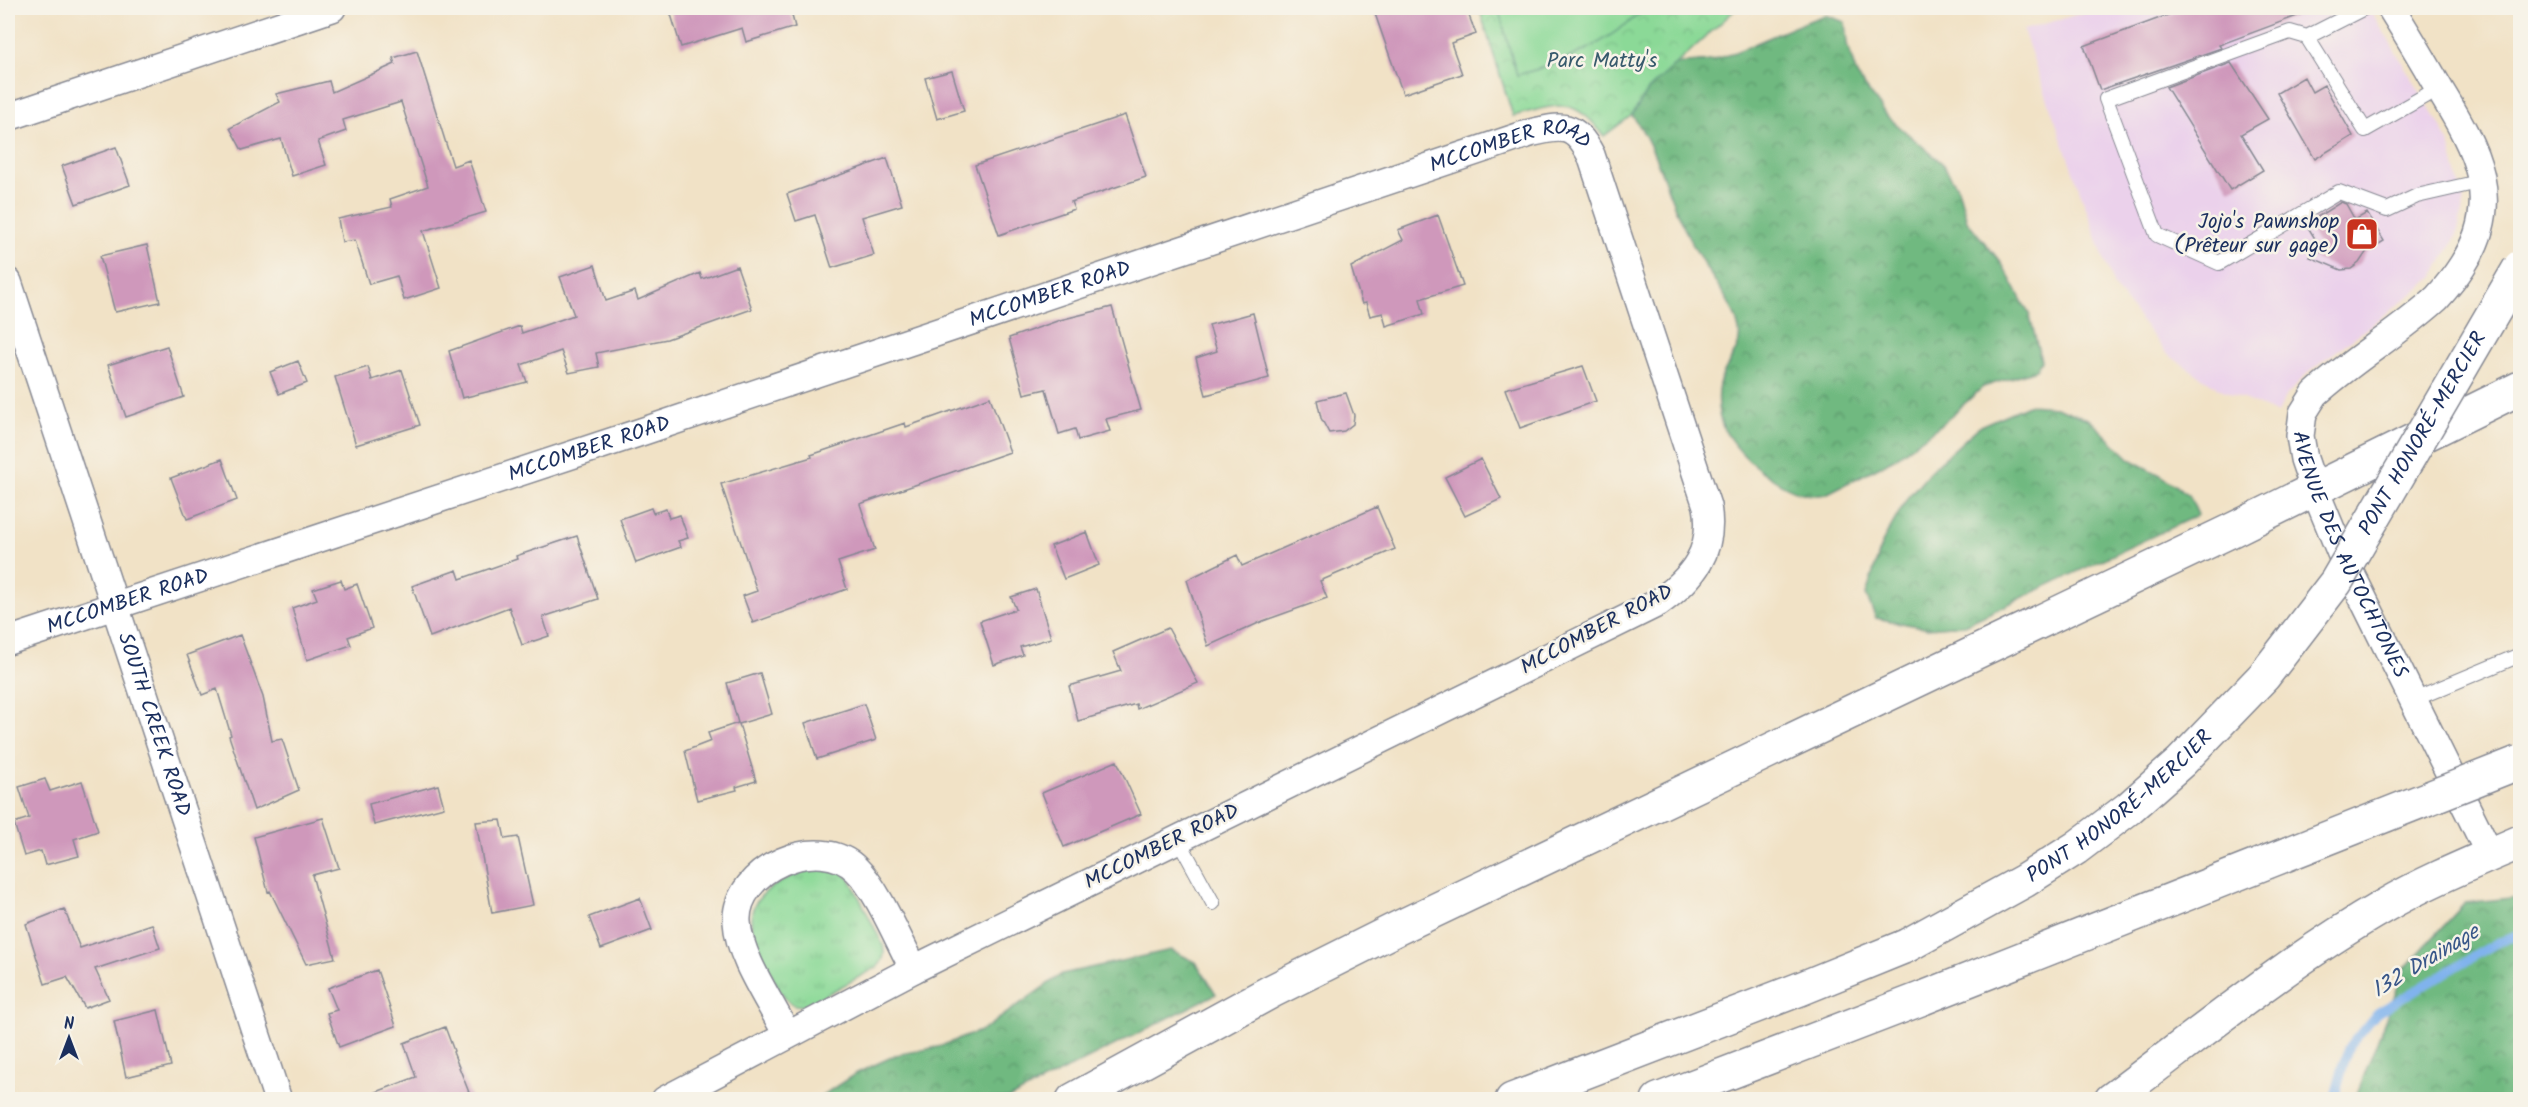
<svg xmlns="http://www.w3.org/2000/svg" width="2528" height="1107" font-family="Kalam,sans-serif">
<style>
.built{fill:#ebd1eb}
.grass{fill:url(#grass-tufts);stroke:#53847a;stroke-width:1.5}
.forest{fill:url(#forest-crowns);stroke:#46746f;stroke-width:1.5}
.park{fill:url(#park-crowns);stroke:#53847a;stroke-width:1.5}
.pitch{fill:#8bd997;stroke:#53847a;stroke-width:1.5}
.lines{fill:none;stroke-linecap:round;stroke-linejoin:round}
.stream{stroke:#80b3ed;stroke-width:9}
.building{fill:#cf98bb}
.service-casing{stroke:#868892;stroke-width:16}
.minor-casing{stroke:#868892;stroke-width:30}
.trunk-casing{stroke:#868892;stroke-width:36}
.service{stroke:#fff;stroke-width:14}
.minor{stroke:#fff;stroke-width:27}
.trunk{stroke:#fff;stroke-width:33}
.trunk-bridge-casing{stroke:#868892;stroke-width:36;stroke-linecap:butt}
.trunk-bridge{stroke:#fff;stroke-width:33}
.labels{text-anchor:middle;dominant-baseline:central;stroke-width:5;stroke-linejoin:round;paint-order:stroke}
.park-label{font-size:21px;fill:#375a6c;stroke:#f7f3e8}
.street-label{font-size:21px;fill:#1b2f5e;stroke:#f7f3e8}
.poi-label{font-size:21px;fill:#1b2f5e;stroke:#f7f3e8;text-anchor:end}
.water-label{font-size:22px;font-style:italic;fill:#395789;stroke:#f7f3e8}
</style>
<defs>
<pattern id="grass-tufts" width="24" height="20" patternUnits="userSpaceOnUse" patternTransform="scale(1.5)"><rect width="24" height="20" fill="#8bd997"/><path d="M3 7l-1-3M5 7V3M7 7l1-3M15 17l-1-3M17 17v-4M19 17l1-3" fill="none" stroke="#77bb85"/></pattern>
<pattern id="forest-crowns" width="20" height="18" patternUnits="userSpaceOnUse" patternTransform="scale(1.5)"><rect width="20" height="18" fill="#70b980"/><path d="M2 6a3 3 0 1 1 6 0M12 15a3 3 0 1 1 6 0" fill="none" stroke="#5b976c"/></pattern>
<pattern id="park-crowns" width="20" height="18" patternUnits="userSpaceOnUse" patternTransform="scale(1.5)"><rect width="20" height="18" fill="#8bd997"/><path d="M2 6a3 3 0 1 1 6 0M12 15a3 3 0 1 1 6 0" fill="none" stroke="#77bb85"/></pattern>
</defs>
<rect width="100%" height="100%" fill="#f7f3e8"/>
<filter id="ink" filterUnits="userSpaceOnUse"><feTurbulence type="fractalNoise" baseFrequency=".0167" numOctaves="2"/><feDisplacementMap in="SourceGraphic" scale="12" xChannelSelector="R" yChannelSelector="G"/><feConvolveMatrix kernelMatrix="1 2 1 2 8 2 1 2 1" color-interpolation-filters="sRGB"/></filter>
<filter id="wash" filterUnits="userSpaceOnUse"><feTurbulence type="fractalNoise" baseFrequency=".008" numOctaves="4" result="noise"/><feDisplacementMap in="SourceGraphic" scale="24" xChannelSelector="R" yChannelSelector="G"/><feGaussianBlur stdDeviation="1.35" result="paint"/><feColorMatrix in="noise" values="0 0 0 0 0 0 0 0 0 0 0 0 0 0 0 0 0 1.4 0 .05"/><feComposite in="paint" operator="in"/></filter>
<g filter="url(#wash)">
<rect width="100%" height="100%" fill="#f1e2c6"/>
<path class="built" d="M2100,8H2369L2443,130L2451,150L2464,202L2457,235L2432,279L2306,374L2284,398L2278,414L2218,388L2167,354L2114,287L2023,30Z"/>
<path class="grass" d="M815,868L842,872L850,879L883,945C885,955 884,961 876,968L805,1006L794,1005C780,996 775,981 768,967C751,933 737,907 777,884C790,877 800,870 815,868Z"/>
<path class="forest" d="M1825,15L1845,22L1847,44L1857,76L1888,117L1942,163L1958,188L1967,221L2002,264L2030,316L2041,361L2036,370L1983,387L1943,423L1894,459L1826,494C1791,502 1740,459 1724,429C1718,418 1716,397 1719,384C1723,367 1743,349 1739,330C1734,305 1718,287 1705,266C1697,253 1690,240 1683,226C1665,189 1657,148 1632,115C1643,98 1655,77 1673,66C1684,60 1702,64 1714,60C1752,47 1787,28 1825,15Z
M2028,405L2056,407L2090,420L2130,459L2162,476L2189,495L2198,515L1964,625L1927,628L1876,618L1866,595L1883,541L1908,497L1931,470L1980,426Z
M2520,897V1099H2355L2405,968L2465,903Z
M1171,950L1196,962L1216,994L1008,1099H817L855,1074L896,1055L938,1047L983,1030L1062,974Z"/>
<path class="park" d="M1479,8H1737L1649,89L1632,115L1604,136C1573,94 1557,105 1513,116Z"/>
<path class="pitch" d="M1498,8H1647C1603,44 1572,61 1517,75Z"/>
<g class="lines">
<path class="stream" d="M2334,1100L2348,1048L2377,1013L2500,941L2520,934"/>
</g>
<g id="blocks">
<path class="building" d="M669,8H790L795,27L746,42L742,28L681,47Z
M1373,8H1466L1476,34L1451,43L1462,74L1403,94Z
M2187,8H2312L2313,10L2219,45L2221,48L2100,90L2084,46Z
M417,51L453,166L469,160L486,212L423,231L441,288L404,300L397,276L369,284L355,240L342,242L338,219L392,207L390,199L428,186L401,102L343,120L346,131L318,141L326,165L292,176L281,139L242,150L230,128L280,102L276,94L329,81L332,92L395,64L393,58Z
M2231,63L2268,119L2241,134L2263,170L2230,190L2166,87Z
M952,71L964,111L937,119L925,78Z
M2304,77L2312,92L2324,85L2353,136L2315,159L2277,93Z
M1125,115L1146,177L1071,202L1074,209L999,235L975,165Z
M116,147L130,185L76,204L62,166Z
M887,158L902,205L862,217L874,255L832,268L815,215L796,221L787,194Z
M2341,202L2346,204L2355,220L2367,213L2384,241L2367,251L2359,263L2351,269L2341,270L2310,257L2322,250L2306,224Z
M1438,215L1463,286L1420,299L1424,314L1386,326L1383,313L1370,316L1366,303L1362,304L1351,267L1403,240L1398,230Z
M147,245L160,302L115,312L100,256Z
M595,265L606,301L635,291L638,300L700,273L702,279L737,266L752,309L667,339L596,353L599,367L569,373L561,351L521,365L527,382L462,398L449,351L520,326L522,333L574,315L560,277Z
M1112,307L1141,410L1106,419L1110,431L1078,440L1075,429L1059,434L1046,389L1024,394L1009,338L1060,320Z
M1253,313L1269,378L1206,395L1196,358L1217,351L1209,325Z
M167,346L184,397L126,417L108,365Z
M298,361L307,383L279,394L270,372Z
M1583,366L1596,401L1520,428L1505,389Z
M368,367L372,380L402,370L420,425L356,445L335,377Z
M1346,393L1354,415L1353,424L1344,431L1329,433L1321,418L1317,400Z
M990,397L1010,452L860,504L875,550L838,562L847,589L753,623L743,596L757,591L721,484L812,457L811,455L905,423L906,427Z
M222,459L237,500L187,519L171,478Z
M1481,459L1501,499L1465,516L1445,477Z
M1377,507L1395,549L1320,581L1327,598L1263,621L1208,646L1187,580L1237,555L1242,566Z
M651,508L653,513L666,509L669,518L680,515L688,538L678,541L681,547L636,563L620,519Z
M1087,532L1099,565L1064,579L1051,546Z
M577,536L598,599L543,617L549,636L522,645L509,607L430,637L412,586L457,570L460,579L517,559L516,556Z
M341,580L344,589L357,584L372,628L348,637L351,645L307,660L292,608L317,599L313,589Z
M1036,589L1051,638L1020,647L1023,655L994,665L980,621L1016,609L1011,597Z
M1168,628L1198,683L1137,709L1136,704L1078,721L1069,686L1121,671L1113,652Z
M240,635L263,697L272,741L282,739L299,790L254,810L229,736L231,735L217,689L202,695L187,655Z
M760,673L772,714L739,724L756,781L736,787L737,790L697,800L685,751L711,741L708,733L738,723L727,683Z
M864,704L876,740L817,759L805,723Z
M1117,761L1141,814L1064,847L1042,793Z
M45,779L50,791L82,781L98,831L74,839L79,856L45,865L41,851L24,856L14,823L29,818L19,787Z
M438,785L444,807L374,825L369,804Z
M323,818L339,868L312,875L335,958L306,964L270,891L268,892L254,837Z
M501,820L505,839L518,837L533,905L492,913L476,822Z
M640,898L652,930L601,949L589,917Z
M64,909L80,948L152,924L160,948L95,969L109,999L85,1008L67,977L45,984L26,924Z
M377,970L396,1026L339,1047L327,1013L337,1010L328,988Z
M158,1010L171,1066L126,1077L114,1021Z
M445,1027L454,1051L453,1052L472,1100H363V1097L416,1077L404,1043Z"/>
</g>
</g>
<g filter="url(#ink)">
<use href="#blocks" fill-opacity="0" stroke="#868892" stroke-width="1.5"/>
<g class="lines">
<g class="service-casing">
<path id="service" d="M2364,8L2307,37L2365,130L2439,88
M2307,37L2290,32L2106,99L2157,235L2219,263L2339,192L2387,210L2417,196L2483,181
M2412,700L2520,655
M1178,839L1213,903"/>
</g>
<g class="minor-casing">
<g id="minor">
<path id="s1" d="M2391,8C2408,35 2424,62 2440,90C2476,149 2505,201 2462,266C2455,277 2446,288 2437,298C2399,333 2353,359 2315,394L2303,413L2300,436L2304,459L2314,488L2343,558L2490,855"/>
<path d="M8,117L332,8"/>
<path id="s2" d="M8,282L278,1100"/>
<path id="s3" d="M8,641L635,434L1530,133C1563,125 1574,123 1591,155L1707,506C1715,551 1693,578 1658,603L914,969L665,1100"/>
<path d="M787,1035C771,1002 739,958 737,922C734,869 820,831 857,870C878,890 899,942 914,969"/>
</g>
</g>
<g class="trunk-casing">
<path id="trunk" d="M1073,1100L1272,991L1398,928L2230,531L2520,388
M1512,1100L1800,989L1906,946
M1658,1100L1923,998
M2111,1100C2201,1033 2287,962 2384,906C2427,881 2474,862 2520,842"/>
</g>
<use href="#service" class="service"/>
<use href="#minor" class="minor"/>
<use href="#trunk" class="trunk"/>
<g class="trunk-bridge-casing">
<g id="trunk-bridge">
<path id="s4" d="M1906,946L2024,881L2076,848L2129,808L2181,762L2264,676L2336,582L2520,267"/>
<path d="M1923,998L2520,762"/>
</g>
</g>
<use href="#trunk-bridge" class="trunk-bridge"/>
</g>
</g>
<defs>
<g id="shop-square" transform="scale(1.725)"><rect x="-9" y="-9" width="18" height="18" rx="4" fill="#c8321e" stroke="#f7f3e8"/><path d="M-5-2.5h2.3a2.7 3.5 0 0 1 5.4 0H5L5.5 6h-11ZM-1.5-2.5h3a1.5 2.3 0 0 0-3 0Z" fill="#fff"/></g>
</defs>
<g fill-rule="evenodd">
<use href="#shop-square" x="2362" y="234"/>
</g>
<g class="labels">
<g class="park-label">
<text x="1602" y="61">Parc Matty's</text>
</g>
<g class="street-label">
<text stroke="none"><textPath href="#s3" startOffset="1584">MCCOMBER ROAD</textPath></text>
<text stroke="none"><textPath href="#s3" startOffset="1098">MCCOMBER ROAD</textPath></text>
<text stroke="none"><textPath href="#s4" startOffset="742">PONT HONORÉ-MERCIER</textPath></text>
<text stroke="none"><textPath href="#s3" startOffset="612">MCCOMBER ROAD</textPath></text>
<text stroke="none"><textPath href="#s1" startOffset="656">AVENUE DES AUTOCHTONES</textPath></text>
<text stroke="none"><textPath href="#s3" startOffset="126">MCCOMBER ROAD</textPath></text>
<text transform="translate(1597 630) rotate(-28)">MCCOMBER ROAD</text>
<text stroke="none"><textPath href="#s2" startOffset="466">SOUTH CREEK ROAD</textPath></text>
<text stroke="none"><textPath href="#s4" startOffset="256">PONT HONORÉ-MERCIER</textPath></text>
<text transform="translate(1162 847) rotate(-26)">MCCOMBER ROAD</text>
</g>
<g class="poi-label">
<text x="2339" y="222">Jojo's Pawnshop<tspan x="2339" dy="24">(Prêteur sur gage)</tspan></text>
</g>
<g class="water-label">
<text transform="translate(2426 962) rotate(-31)">132 Drainage</text>
</g>
</g>
<rect width="2528" height="1107" fill="none" stroke="#f7f3e8" stroke-width="30"/>
<g transform="translate(69 1038)" stroke="#f7f3e8" stroke-width="4.5" paint-order="stroke">
<path d="M0-4.5L10 22L0 15L-10 22Z" fill="#1b2f5e"/>
<text y="-9" font-size="16" font-weight="bold" text-anchor="middle" fill="#1b2f5e">N</text>
</g>
</svg>
